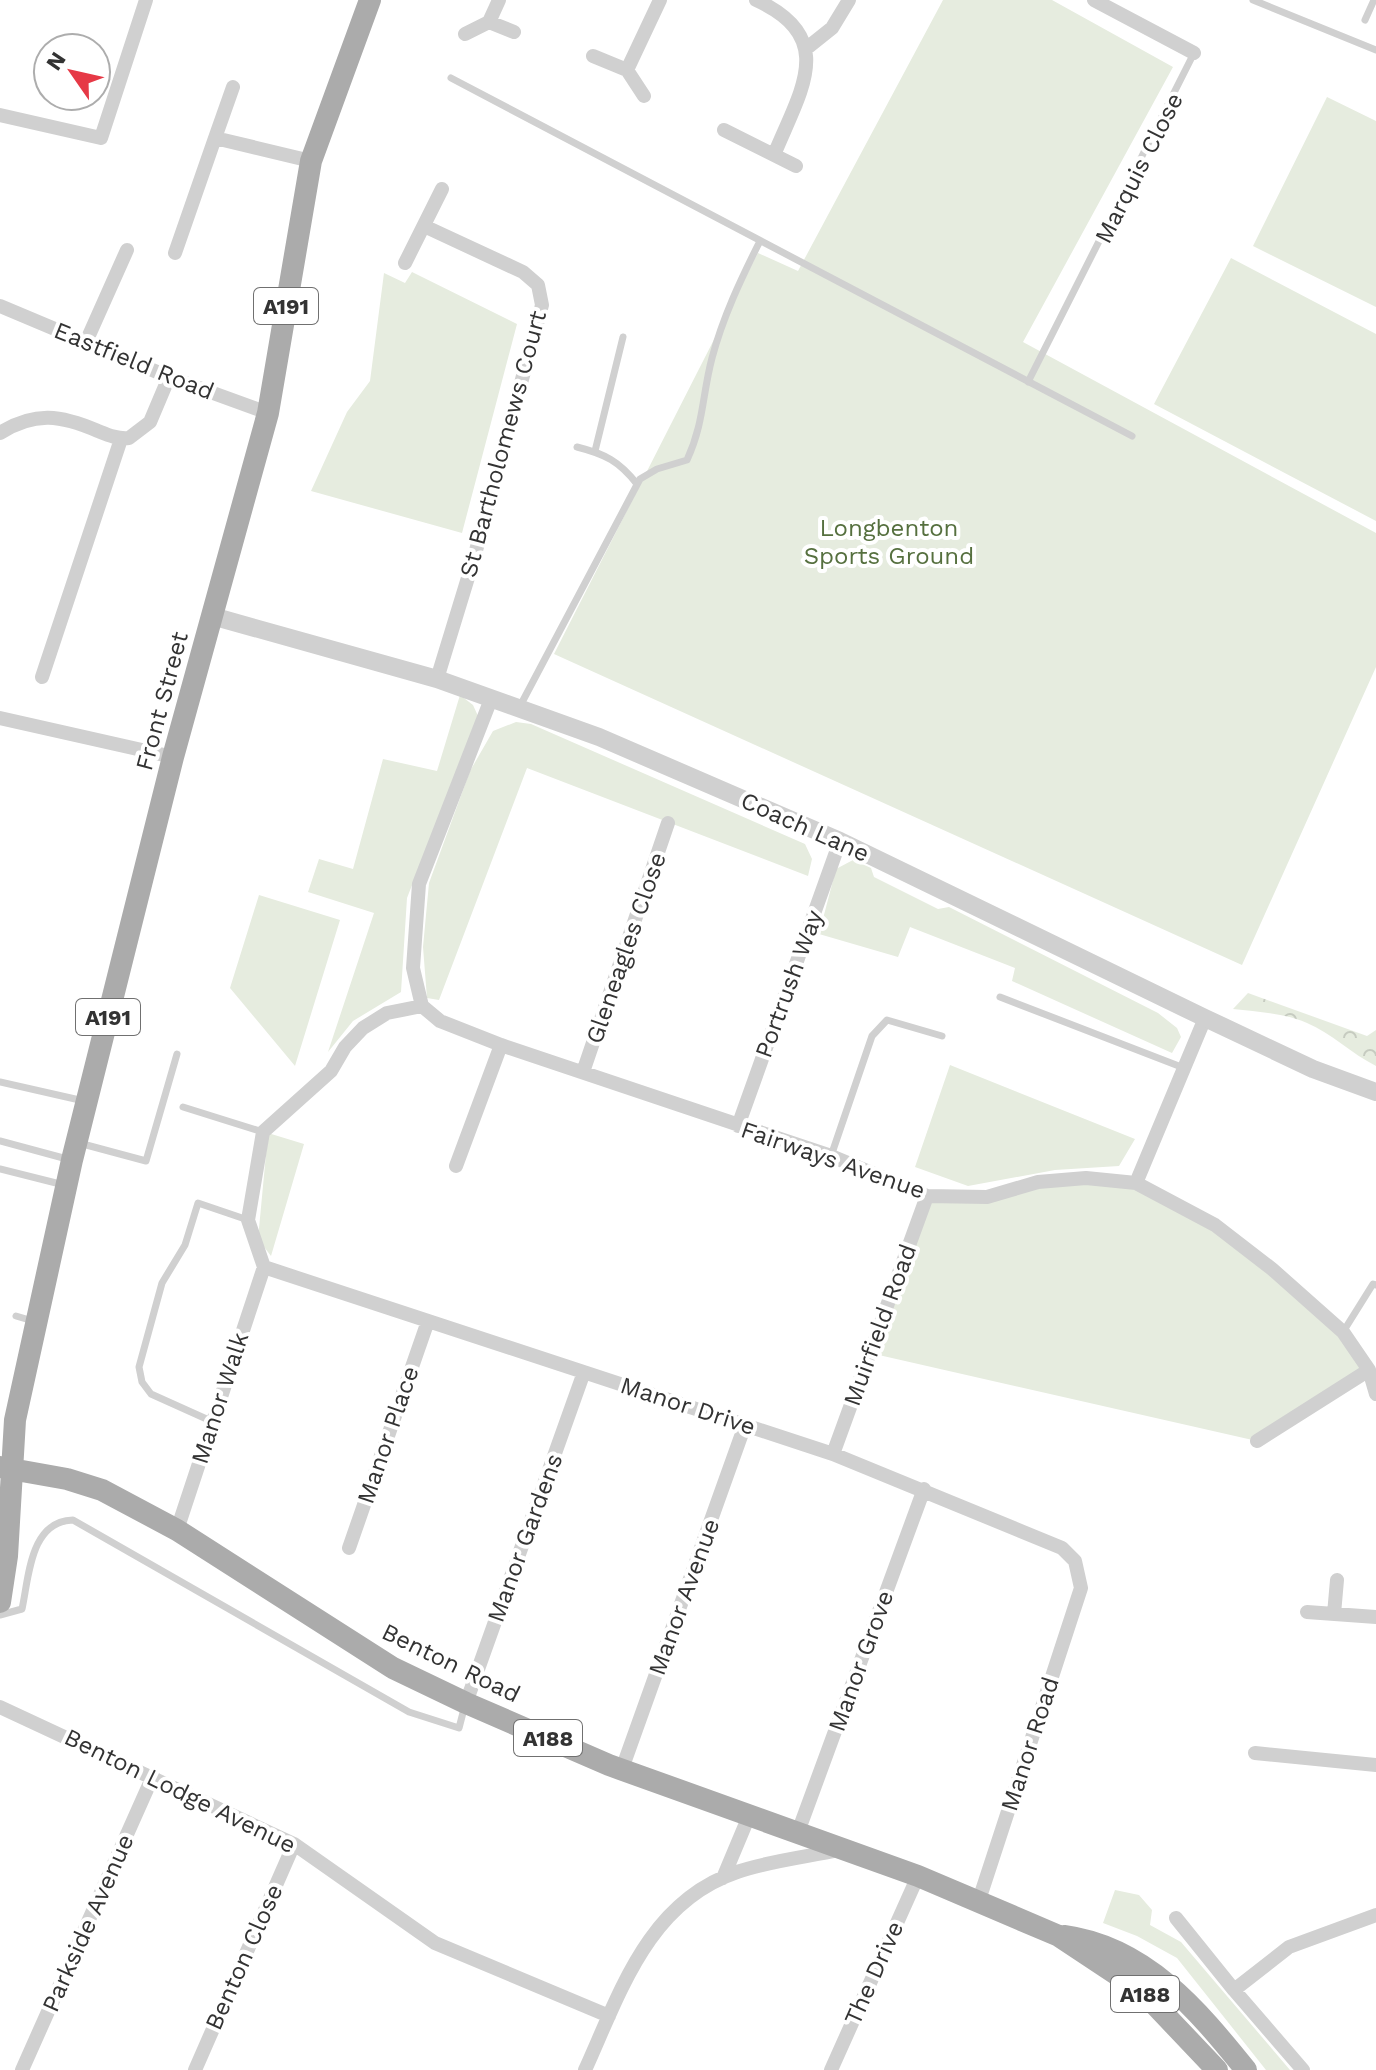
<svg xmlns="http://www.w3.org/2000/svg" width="1376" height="2070" font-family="'Work Sans',sans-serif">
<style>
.green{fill:#e6ecdf}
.forest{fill:url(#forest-crowns)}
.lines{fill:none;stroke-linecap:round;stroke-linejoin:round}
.service{stroke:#d0d0d0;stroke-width:7}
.minor{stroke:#d0d0d0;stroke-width:14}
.tertiary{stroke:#d0d0d0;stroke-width:18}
.primary{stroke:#ababab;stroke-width:22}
.labels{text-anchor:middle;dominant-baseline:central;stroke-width:8;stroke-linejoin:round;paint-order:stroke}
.shield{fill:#fff;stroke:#707070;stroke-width:2}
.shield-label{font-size:22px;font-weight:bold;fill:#333}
.street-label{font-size:24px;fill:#333;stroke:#fff}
.park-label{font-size:24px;fill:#56703f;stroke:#fff}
</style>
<defs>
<pattern id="forest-crowns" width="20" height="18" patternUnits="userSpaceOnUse" patternTransform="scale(2)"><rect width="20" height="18" fill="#e6ecdf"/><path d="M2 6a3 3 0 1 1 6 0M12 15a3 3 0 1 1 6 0" fill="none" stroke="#c6cbc0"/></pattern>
</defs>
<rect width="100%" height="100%" fill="#fff"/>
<path class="green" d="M943,0H1052L1173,67L1023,342L1376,533V667L1242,965L554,654L758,253L798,271Z
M1327,97L1376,121V307L1253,246Z
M1231,258L1376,334V521L1154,404Z
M412,272L517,324L462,533L311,491L347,412L370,381L384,273L405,283Z
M460,695L473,705L478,716L407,898L401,992L353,1021L328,1052L374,913L308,892L319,859L353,869L383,759L437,771Z
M516,722L531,724L805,844L812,859L808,876L527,768L439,1000L427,998L423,947L429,883L470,771L493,731Z
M853,860L871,868L874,877L938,909L949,907L1158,1013L1177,1028L1181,1037L1172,1053L1012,981L1015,968L910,927L898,957L819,934L836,869Z
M259,895L340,920L295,1066L230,988Z
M950,1065L1135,1139L1119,1166L1055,1170L968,1186L915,1167Z
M268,1133L304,1144L271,1256L258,1239Z
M1038,1182L1136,1183L1174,1201L1343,1332L1369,1370L1257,1441L870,1353L927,1196L956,1198Z
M1115,1890L1139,1895L1152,1910L1150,1925L1181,1942L1290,2070H1266L1177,1958L1137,1936L1103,1923Z"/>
<path class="forest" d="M1248,993L1367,1036L1376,1030V1066C1352,1054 1331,1033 1307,1023C1284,1013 1258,1012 1233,1009Z"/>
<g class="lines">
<path class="service" d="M1253,0L1376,50
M1365,20L1374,0
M451,78L1132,436
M1028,382L1194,53
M577,447C605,454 619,461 637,484
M595,451L623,337
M519,708L640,479L657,469L687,460C704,423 702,396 712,358C723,317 740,281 759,243
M1000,997L1184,1068
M0,1082L84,1101
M183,1107L263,1132
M0,1141L67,1159
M79,1143L146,1161L177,1054
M831,1156L872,1036L887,1020L942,1036
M0,1169L64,1185
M16,1316L33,1321
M1343,1332L1373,1284L1376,1285
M211,1421L151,1394L142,1382L139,1367L162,1283L185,1245L198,1203L248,1220
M0,1615L22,1609C29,1577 30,1521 73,1520L409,1712L459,1728L465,1705"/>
<path class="minor" d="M756,0C839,38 800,91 774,155
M1094,0L1194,53
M489,22L499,0
M465,34L489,22L514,32
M807,48L832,28L849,0
M593,56L627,70L644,96
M627,70L660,0
M0,115L101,138L146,0
M724,130L796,166
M215,138L233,87
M424,226L523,272L538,285L542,305L474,558L437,679
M175,253L215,138L311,161
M405,263L442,189
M0,306L169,377L268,413
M86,342L127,250
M0,433C35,411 61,415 98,431C108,435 117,439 129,438L150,422L169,377
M42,677L121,439
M0,718L173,757
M422,1006L440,1021L501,1045L831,1156L927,1196L987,1197L1038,1182L1086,1178L1136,1183L1215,1225L1272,1269L1343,1332L1369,1370L1376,1394
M583,1072L668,823
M738,1126L840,841
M456,1166L501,1045
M1136,1183L1205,1018
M264,1267L833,1454L1062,1548L1075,1561L1081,1588L979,1900
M264,1267L248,1220L263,1132L331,1071L345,1047L363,1028L387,1013L422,1006L413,968L419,884L491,699
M1257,1441L1369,1370
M833,1454L927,1196
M177,1530L264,1267
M349,1548L428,1321
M1307,1612L1376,1617
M1334,1614L1337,1580
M466,1703L584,1372
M0,1707L294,1844L435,1943L609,2016
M1255,1753L1376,1765
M622,1769L745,1425
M798,1832L924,1489
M723,1878L749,1816
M1176,1918L1234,1990
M22,2070L153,1776
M195,2070L294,1844
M585,2070C620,1993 648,1902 737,1872C769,1861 806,1857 839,1850
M831,2070L918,1876
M1303,2070L1234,1990L1289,1947L1376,1915"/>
<path class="tertiary" d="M212,616L437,679L599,737L840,841L1205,1018L1313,1069L1376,1092"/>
<path class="primary" d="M0,1467L67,1479L102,1490L177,1530L393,1668L466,1703L609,1765L918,1876L1059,1936L1142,1991L1217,2070
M0,1602L7,1556L15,1420L72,1160L173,757L268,413L311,161L370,0
M1064,1936C1145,1947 1197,2009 1246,2070"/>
</g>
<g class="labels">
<g class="shield">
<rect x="254" y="288" width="64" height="36" rx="6"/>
<rect x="76" y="999" width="64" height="36" rx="6"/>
<rect x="514" y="1720" width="68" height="36" rx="6"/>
<rect x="1111" y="1976" width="68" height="36" rx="6"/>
</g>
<g class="shield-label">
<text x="286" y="306">A191</text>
<text x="108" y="1017">A191</text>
<text x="548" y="1738">A188</text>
<text x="1145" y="1994">A188</text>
</g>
<g class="street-label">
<text transform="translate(1139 168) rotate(-63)">Marquis Close</text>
<text transform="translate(134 361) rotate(22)">Eastfield Road</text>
<text transform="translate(503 444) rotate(-75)">St Bartholomews Court</text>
<text transform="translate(162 701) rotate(-75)">Front Street</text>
<text transform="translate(805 827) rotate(24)">Coach Lane</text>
<text transform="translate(626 948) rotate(-71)">Gleneagles Close</text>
<text transform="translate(789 984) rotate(-70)">Portrush Way</text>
<text transform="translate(833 1160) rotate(19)">Fairways Avenue</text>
<text transform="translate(880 1325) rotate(-70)">Muirfield Road</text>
<text transform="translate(220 1398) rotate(-72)">Manor Walk</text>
<text transform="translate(688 1406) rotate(18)">Manor Drive</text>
<text transform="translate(388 1435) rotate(-71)">Manor Place</text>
<text transform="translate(525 1538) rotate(-70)">Manor Gardens</text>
<text transform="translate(684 1597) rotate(-70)">Manor Avenue</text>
<text transform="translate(861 1661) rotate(-70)">Manor Grove</text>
<text transform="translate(451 1663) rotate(26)">Benton Road</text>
<text transform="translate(1030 1744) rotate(-72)">Manor Road</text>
<text transform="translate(180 1791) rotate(26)">Benton Lodge Avenue</text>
<text transform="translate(88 1923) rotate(-66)">Parkside Avenue</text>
<text transform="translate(244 1957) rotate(-66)">Benton Close</text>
<text transform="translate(874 1973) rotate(-66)">The Drive</text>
</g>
<g class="park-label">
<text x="889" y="528">Longbenton<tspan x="889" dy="28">Sports Ground</tspan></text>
</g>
</g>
<g transform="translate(72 72) rotate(304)"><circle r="38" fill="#ffffff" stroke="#adadad" stroke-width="2"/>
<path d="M0-6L14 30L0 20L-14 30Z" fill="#e63946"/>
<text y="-12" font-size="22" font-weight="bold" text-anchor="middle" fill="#333333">N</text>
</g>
</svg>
